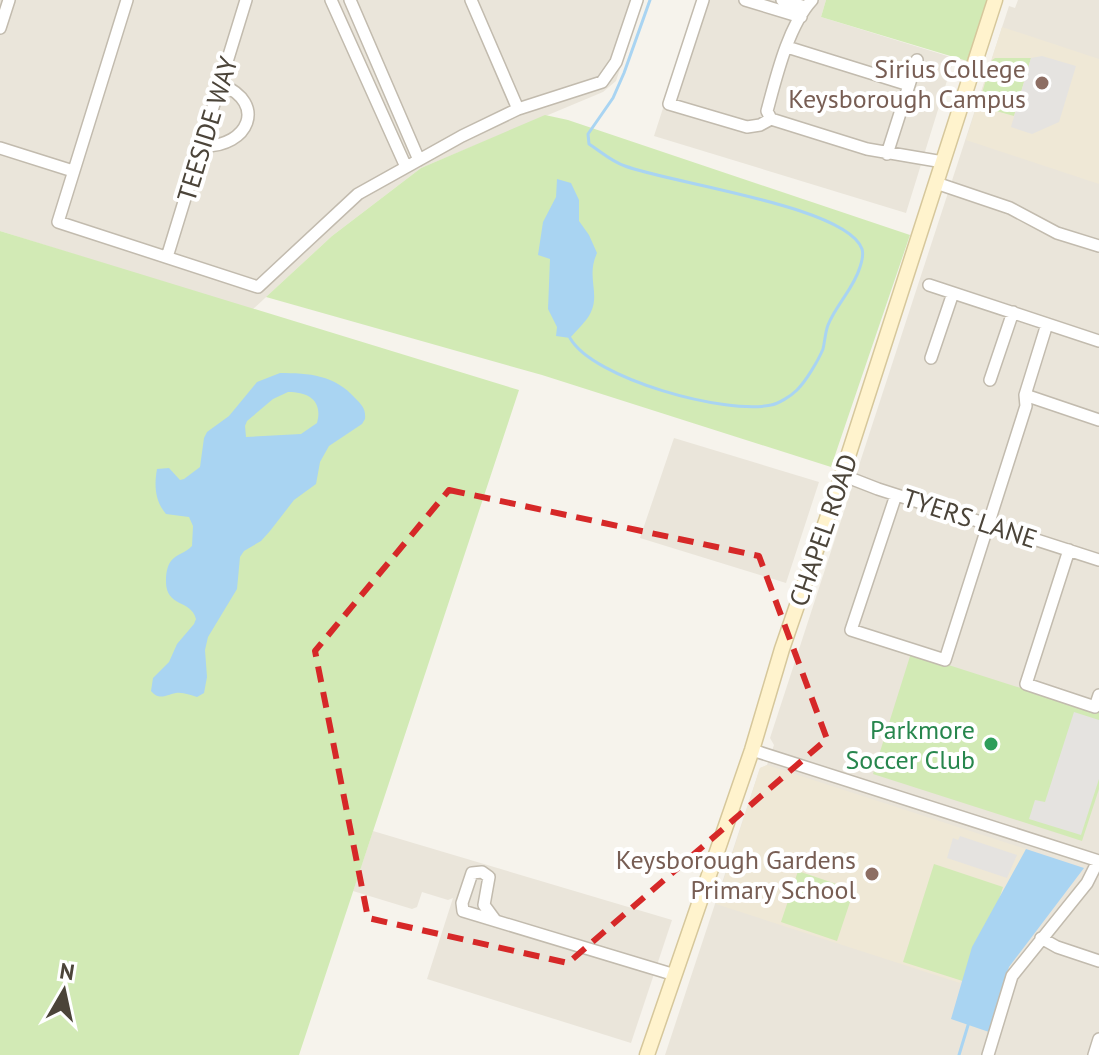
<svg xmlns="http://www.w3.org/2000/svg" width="1099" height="1055" font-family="'PT Sans',sans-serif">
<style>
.residential{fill:#eae5da}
.education{fill:#efe8d6}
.green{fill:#d2eab5}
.parking{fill:#e5e3e0}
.water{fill:#a9d4f2;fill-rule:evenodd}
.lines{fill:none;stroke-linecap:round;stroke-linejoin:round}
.stream{stroke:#a9d4f2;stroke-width:3}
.minor-casing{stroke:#c2bbae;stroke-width:14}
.secondary-casing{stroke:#d6c79b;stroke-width:17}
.minor{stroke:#fff;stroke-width:11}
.secondary{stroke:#fff3cd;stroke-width:14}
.marked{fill:none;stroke:#d62828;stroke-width:6;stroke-dasharray:16 10;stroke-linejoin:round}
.education-dot{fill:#8d6e63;stroke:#fff;stroke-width:3}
.leisure-dot{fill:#2e9e5b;stroke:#fff;stroke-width:3}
.labels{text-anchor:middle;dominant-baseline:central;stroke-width:8;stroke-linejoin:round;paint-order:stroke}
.education-label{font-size:26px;fill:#785e54;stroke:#fff;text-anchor:end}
.street-label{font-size:26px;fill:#4b4439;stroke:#fff}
.leisure-label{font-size:26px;fill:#27864d;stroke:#fff;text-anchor:end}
</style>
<rect width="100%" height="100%" fill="#f6f3ec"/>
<path class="residential" d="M0,0H643L616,81L603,92L421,168L332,236L252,310L0,231Z
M698,0H826L821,17L954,58L906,213L654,136Z
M1018,0H1099V1055H665L760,768L767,765L774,745L770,738L1009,6L1015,8Z
M674,438L819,482L786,583L640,538Z
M373,831L672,920L631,1043L427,979L453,898L448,900L422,892L417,907L412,909L353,891Z"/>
<path class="education" d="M1002,27L1099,59V184L966,140Z
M767,765L1026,849L1009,900L972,947L960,983L716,904L760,768Z"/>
<path class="green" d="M826,0H987L967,61L821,17Z
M995,58H1031L1014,116L978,106L992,60Z
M545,115L568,120L910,235L831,467L542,375L266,297L332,236L421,168Z
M0,231L519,390L299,1055H0Z
M911,653L1099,713V789L1082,841L873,774Z
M934,864L1003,887L972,984L903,962Z
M798,871L854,890L837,941L781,922Z"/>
<path class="parking" d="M1042,56L1076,66L1059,122L1032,134L1011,127L1031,58Z
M1074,712L1099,720V779L1081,835L1029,819L1035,800L1045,802Z
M960,836L1017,855L1007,878L947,858L953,838L958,840Z"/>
<path class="water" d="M557,179L571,183L579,200V221L589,235L597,253C586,277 600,292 591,312C587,321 576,331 570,338L556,336L557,327L548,309L550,259L538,255L543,222L556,197Z
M280,373C309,373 335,375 355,398C362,405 366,409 365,419L362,424L329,446L320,462L316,484L294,500L270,531L261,541L244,551L240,557L237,589L208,637L205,650L207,677L204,693L197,697C190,695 183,692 176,693C165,695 160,701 151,691L153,678L169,662L177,644L194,624L196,619C191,599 165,608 166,580C166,574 167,566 171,561C176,554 186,553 192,546L193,526L189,517L166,514C155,501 154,486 157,469L169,468L180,480L184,479L200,467L204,438L207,432L229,416L257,382ZM288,392C309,392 323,401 317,423L301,434L246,437L245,426L247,421L273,399Z
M1026,849L1084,868L1009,967L989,1032L951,1019L972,947Z"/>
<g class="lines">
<path class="stream" d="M570,338C593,379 726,415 771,405C778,404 791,396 797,390C806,381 818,361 823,349C825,341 825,333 828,325C836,305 854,288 860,267C862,261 864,255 862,249C847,206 669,183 625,166C612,162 600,151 589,144L588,134L613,98L624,73L650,0
M959,1055L969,1022"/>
<g class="minor-casing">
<path id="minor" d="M127,0L58,222L258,287L358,194L462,136L518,109L602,82L616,62L637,0
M331,0L406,167
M350,0L419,160
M471,0L518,109
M703,0L669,104L747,127L760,125L771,119
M745,0L801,17
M782,0L805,7
M812,0C788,26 776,78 767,111L771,119L867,149L943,162
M0,28L9,0
M787,47L909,85
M203,146C249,147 267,103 222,85
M0,148L73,171
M887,154L917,60
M936,183L1010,208L1057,233L1099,246
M167,257L246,0
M929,285L1099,341
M931,358L953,293
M990,380L1013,312
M1025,395L1099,420
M842,475L878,489L1099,560
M896,495L851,630L945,660L1026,406L1025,395L1047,324
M1069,550L1026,684L1095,707L1099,695
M752,750L1099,861
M495,920L484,905L489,877L482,872L472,873L462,903L463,911L675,975
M1041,938L1057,947L1099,961
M988,1055L1012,976L1087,883L1098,861
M1094,1055L1099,1039"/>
</g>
<g class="secondary-casing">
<path id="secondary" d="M647,1055L752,750L782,649L842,475L995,0"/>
</g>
<use href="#minor" class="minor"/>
<use href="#secondary" class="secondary"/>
</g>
<path class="marked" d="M449,490L759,556L827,739L568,963L368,918L315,651Z"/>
<g class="education-dot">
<circle cx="1042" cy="83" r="8"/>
<circle cx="872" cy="874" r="8"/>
</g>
<circle class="leisure-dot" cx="991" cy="744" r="8"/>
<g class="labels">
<g class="education-label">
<text x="1026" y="68">Sirius College<tspan x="1026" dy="30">Keysborough Campus</tspan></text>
<text x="856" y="859">Keysborough Gardens<tspan x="856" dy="30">Primary School</tspan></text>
</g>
<g class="street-label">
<text transform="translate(207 129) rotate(-73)">TEESIDE WAY</text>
<text transform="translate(970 518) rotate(18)">TYERS LANE</text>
<text transform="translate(823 530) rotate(-71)">CHAPEL ROAD</text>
</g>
<g class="leisure-label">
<text x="975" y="729">Parkmore<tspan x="975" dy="30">Soccer Club</tspan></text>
</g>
</g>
<g transform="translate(64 991) rotate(9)" stroke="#ffffff" stroke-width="6" paint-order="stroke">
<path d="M0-6L14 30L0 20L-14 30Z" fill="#4b4439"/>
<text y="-12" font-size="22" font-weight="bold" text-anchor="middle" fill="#4b4439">N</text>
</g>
</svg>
